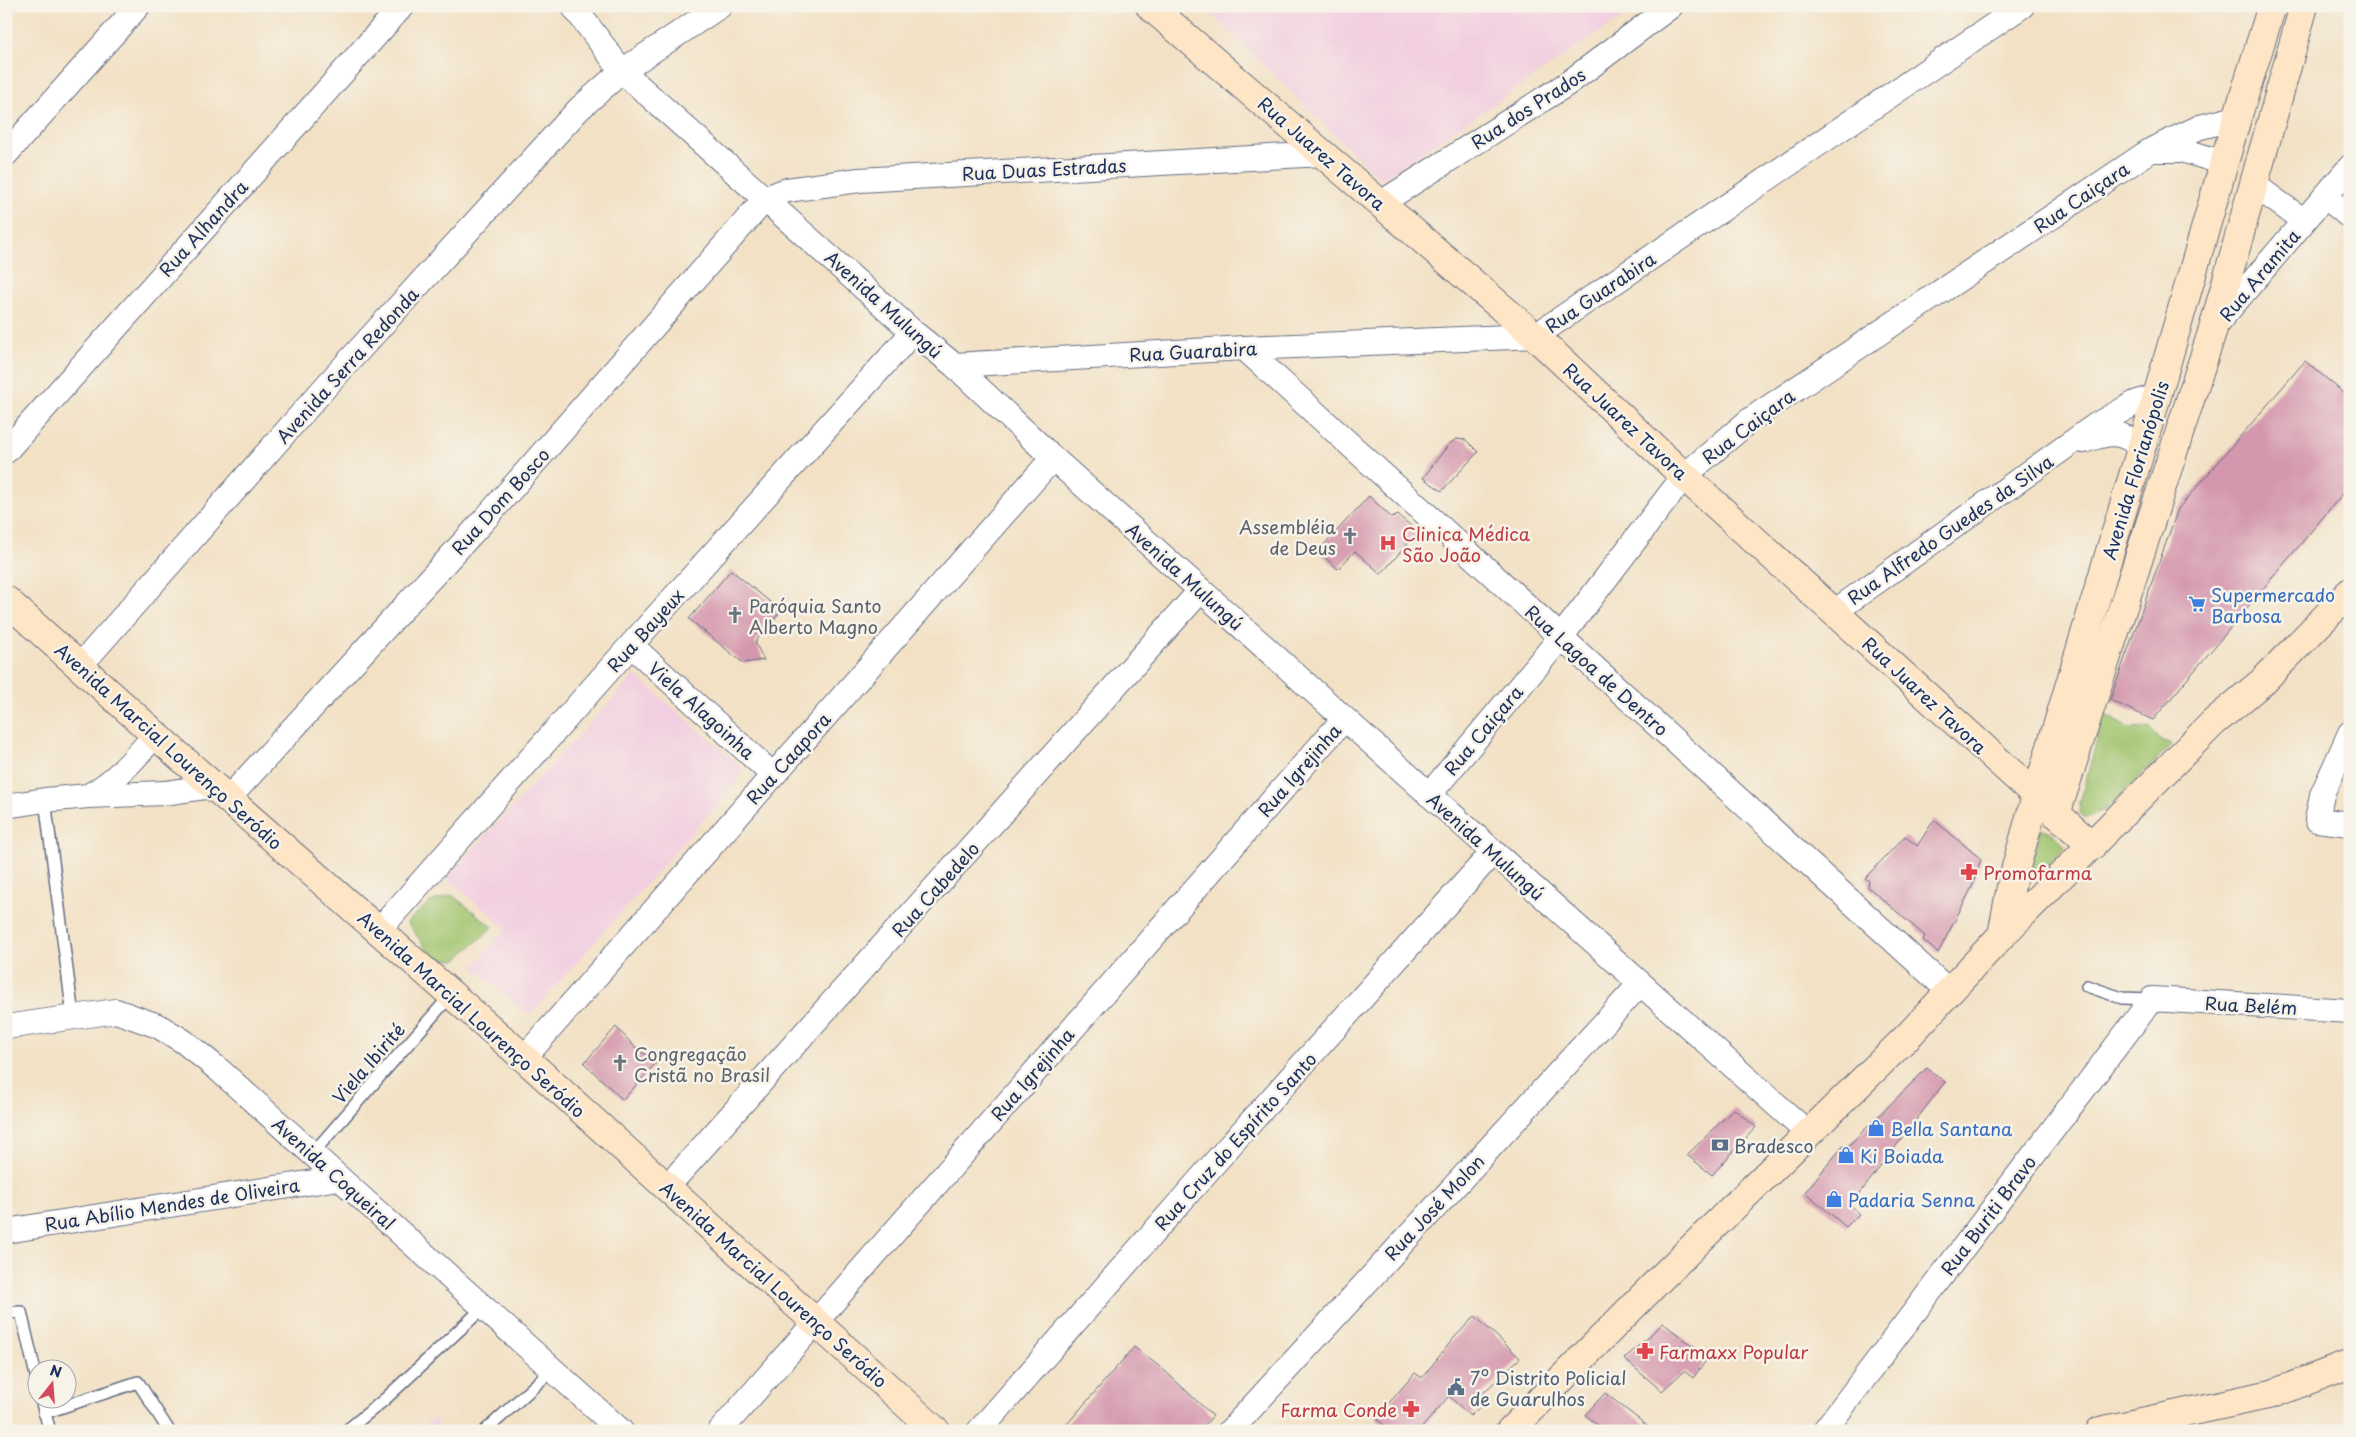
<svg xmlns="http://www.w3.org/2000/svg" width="2356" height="1437" font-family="'Playpen Sans',sans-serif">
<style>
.built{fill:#f2cfe0}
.green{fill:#a1c56f;stroke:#5e7a66}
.building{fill:#d498ae}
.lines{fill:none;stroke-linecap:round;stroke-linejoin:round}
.lane-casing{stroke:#666d82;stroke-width:14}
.street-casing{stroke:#666d82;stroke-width:26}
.secondary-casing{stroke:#666d82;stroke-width:30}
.lane{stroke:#fff;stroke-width:11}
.street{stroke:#fff;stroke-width:24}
.secondary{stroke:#fde5c5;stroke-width:28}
.labels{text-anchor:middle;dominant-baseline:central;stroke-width:5;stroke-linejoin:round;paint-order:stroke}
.street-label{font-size:18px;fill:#1b2f5e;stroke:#f7f3e8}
.worship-label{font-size:18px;fill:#5b616d;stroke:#f7f3e8;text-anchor:start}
.health-label{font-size:18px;fill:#be3a42;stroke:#f7f3e8;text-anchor:start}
.shop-label{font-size:18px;fill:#366cbe;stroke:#f7f3e8;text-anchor:start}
.service-label{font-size:18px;fill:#4e5e75;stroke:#f7f3e8;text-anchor:start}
</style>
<rect width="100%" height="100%" fill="#f7f3e8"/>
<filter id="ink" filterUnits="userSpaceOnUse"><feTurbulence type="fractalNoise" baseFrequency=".02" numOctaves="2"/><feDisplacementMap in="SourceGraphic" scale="10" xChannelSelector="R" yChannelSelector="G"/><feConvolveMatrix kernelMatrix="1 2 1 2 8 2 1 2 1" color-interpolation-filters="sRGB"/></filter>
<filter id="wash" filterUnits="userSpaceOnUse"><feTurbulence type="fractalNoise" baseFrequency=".0096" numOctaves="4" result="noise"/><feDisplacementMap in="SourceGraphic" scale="20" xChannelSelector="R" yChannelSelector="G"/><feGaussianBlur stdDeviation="1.12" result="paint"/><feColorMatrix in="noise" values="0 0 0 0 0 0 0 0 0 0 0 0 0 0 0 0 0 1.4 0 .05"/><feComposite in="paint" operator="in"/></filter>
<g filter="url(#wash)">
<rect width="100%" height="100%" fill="#f2e1c5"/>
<path class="built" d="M1209,6H1639L1381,180L1207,10Z
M635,675L742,767L736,783L530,1015L473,968L506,928L446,878Z
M434,1418L442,1431H416Z"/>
<path class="green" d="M2104,714L2128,728L2150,727L2160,740L2172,744L2106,809L2085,818L2080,813V803Z
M2041,829C2050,830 2061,839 2065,848L2029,882L2026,881Z
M452,895L493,927L456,960L433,958L407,922L430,902Z"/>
<g id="blocks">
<path class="building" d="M2305,361L2350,398V485L2153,720L2110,700L2178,509Z
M1456,439L1466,440L1478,452L1442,491L1423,478L1448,445Z
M1369,496L1392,518L1398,515L1418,532L1381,574L1355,551L1338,569L1318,551Z
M731,570L781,611L755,642L764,660L743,663L689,619Z
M1934,820L1981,859L1972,887L1938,953L1923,940L1925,936L1868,887L1869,881L1865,878L1905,836L1917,846Z
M616,1027L635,1047L656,1063L623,1100L584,1063Z
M1927,1068L1945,1082L1851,1205L1859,1214L1846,1227L1805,1192L1843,1146L1846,1148Z
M1734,1109L1756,1127L1712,1175L1687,1155Z
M1475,1316L1520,1358L1481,1395L1487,1400L1470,1416L1449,1396L1419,1431H1390L1376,1418L1415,1373L1422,1378L1453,1339Z
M1663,1323L1708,1358L1693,1378L1684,1371L1662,1391L1624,1359Z
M1134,1347L1165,1371L1213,1416L1199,1431H1061Z
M1605,1393L1654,1431H1606L1585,1415Z"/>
</g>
</g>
<g filter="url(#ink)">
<use href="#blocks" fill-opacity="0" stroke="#666d82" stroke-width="1"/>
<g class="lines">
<g class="lane-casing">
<path id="lane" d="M45,800L73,1016
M2087,986L2122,998L2152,999
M312,1154L450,996
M6,1313L21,1312L38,1384
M41,1400L50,1431
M44,1413L138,1382L169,1431
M346,1431L384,1400L483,1308
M485,1431L552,1370"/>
</g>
<g class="street-casing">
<path id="street" d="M573,6L622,71L913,332L954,365L1053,458L1809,1134
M2153,150H2182L2224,163
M6,154L138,6
M2253,184L2304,221
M2325,196L2350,217
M1381,203L1567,84L1671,6
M2214,327L2350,167
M1244,348L1950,992
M954,365L1244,348L1535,336L2022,6
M2083,441C2109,433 2118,429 2142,447
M6,451L402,6
M1834,612L2096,425L2135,403L2157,396
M631,645L773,775
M79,667L328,384L579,109L622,71L720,6
M2350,733L2322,795L2317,820L2350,824
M155,735C134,759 116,781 88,796L165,793L213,786
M1429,795L1561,637L1684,476L1750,420L2151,150L2200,127L2237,118
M227,800L485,519L766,198L787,190L859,180L1323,154
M6,806L45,800L88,796
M379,930L631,645L913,332
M6,1027L116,1011L158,1026L183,1041L218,1069L621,1431
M524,1058L1053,458
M667,1187L1201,590
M6,1231L339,1178
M720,1431L1344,719
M979,1431L1232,1143L1493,852
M1230,1431L1640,984
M1824,1431L2152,999L2350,1011"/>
</g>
<g class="secondary-casing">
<path id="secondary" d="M1150,6L1535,336L1684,476L2092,846
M6,600L178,755L524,1058L936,1431
M2056,814L2213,329L2304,6
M2002,935L2012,881L2036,796L2157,396L2237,118L2272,6
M1510,1431L1661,1278L1909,1035L2002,935L2213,723L2262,682L2350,592
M2100,1431L2272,1394L2350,1364"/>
</g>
<use href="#lane" class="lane"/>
<use href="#street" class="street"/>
<use href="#secondary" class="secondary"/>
</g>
</g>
<defs>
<g id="church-bare" transform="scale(1.35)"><path d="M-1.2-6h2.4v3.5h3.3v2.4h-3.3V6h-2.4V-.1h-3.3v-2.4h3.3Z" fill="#6b7280" stroke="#f7f3e8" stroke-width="2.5" paint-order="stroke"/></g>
<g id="hospital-bare" transform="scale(1.35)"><path d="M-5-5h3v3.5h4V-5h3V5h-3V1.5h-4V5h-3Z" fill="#e0444e" stroke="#f7f3e8" stroke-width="2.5" paint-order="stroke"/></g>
<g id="supermarket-bare" transform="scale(1.35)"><path d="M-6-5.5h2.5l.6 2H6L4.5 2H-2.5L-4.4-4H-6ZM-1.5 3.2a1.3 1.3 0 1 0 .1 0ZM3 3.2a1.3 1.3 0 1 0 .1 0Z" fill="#3f7fe0" stroke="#f7f3e8" stroke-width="2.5" paint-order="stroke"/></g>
<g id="pharmacy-bare" transform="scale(1.35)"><path d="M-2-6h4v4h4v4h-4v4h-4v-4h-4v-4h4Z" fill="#e0444e" stroke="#f7f3e8" stroke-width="2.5" paint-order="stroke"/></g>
<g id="shop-bare" transform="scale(1.35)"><path d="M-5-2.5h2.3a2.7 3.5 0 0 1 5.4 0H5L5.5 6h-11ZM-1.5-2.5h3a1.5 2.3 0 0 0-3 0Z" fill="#3f7fe0" stroke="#f7f3e8" stroke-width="2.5" paint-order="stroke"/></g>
<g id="bank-bare" transform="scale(1.35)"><path d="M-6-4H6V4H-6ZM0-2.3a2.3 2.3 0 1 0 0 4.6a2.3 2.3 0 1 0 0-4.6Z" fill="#5c6f8a" stroke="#f7f3e8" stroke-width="2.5" paint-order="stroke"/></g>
<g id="civic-bare" transform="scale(1.35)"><path d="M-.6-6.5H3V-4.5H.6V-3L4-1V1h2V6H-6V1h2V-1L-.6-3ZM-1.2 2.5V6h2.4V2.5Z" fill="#5c6f8a" stroke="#f7f3e8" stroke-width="2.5" paint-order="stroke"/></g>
</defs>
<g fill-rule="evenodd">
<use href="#church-bare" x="1350" y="536"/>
<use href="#hospital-bare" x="1388" y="543"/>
<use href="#supermarket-bare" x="2197" y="604"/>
<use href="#church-bare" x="735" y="615"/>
<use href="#pharmacy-bare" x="1969" y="872"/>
<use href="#church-bare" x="620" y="1063"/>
<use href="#shop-bare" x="1876" y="1128"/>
<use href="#bank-bare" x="1720" y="1145"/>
<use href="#shop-bare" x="1846" y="1155"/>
<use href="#shop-bare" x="1834" y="1199"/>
<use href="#pharmacy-bare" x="1645" y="1351"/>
<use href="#civic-bare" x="1456" y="1387"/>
<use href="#pharmacy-bare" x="1411" y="1409"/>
</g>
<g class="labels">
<g class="street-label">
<text transform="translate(1528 108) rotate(-33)">Rua dos Prados</text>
<text transform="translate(1322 153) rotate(41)">Rua Juarez Tavora</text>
<text transform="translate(1044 169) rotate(-3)">Rua Duas Estradas</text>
<text transform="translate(2081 197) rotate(-34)">Rua Caiçara</text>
<text transform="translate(203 228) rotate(-48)">Rua Alhandra</text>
<text transform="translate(2259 275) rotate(-50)">Rua Aramita</text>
<text transform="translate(1600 292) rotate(-34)">Rua Guarabira</text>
<text transform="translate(884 304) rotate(42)">Avenida Mulungú</text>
<text transform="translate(1193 351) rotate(-3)">Rua Guarabira</text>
<text transform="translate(347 365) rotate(-48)">Avenida Serra Redonda</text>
<text transform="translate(1626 421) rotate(43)">Rua Juarez Tavora</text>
<text transform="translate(1748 426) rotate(-37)">Rua Caiçara</text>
<text transform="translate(2135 470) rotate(-73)">Avenida Florianópolis</text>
<text transform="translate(500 501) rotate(-48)">Rua Dom Bosco</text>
<text transform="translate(1950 529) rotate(-35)">Rua Alfredo Guedes da Silva</text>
<text transform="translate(1185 576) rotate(42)">Avenida Mulungú</text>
<text transform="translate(645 630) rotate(-48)">Rua Bayeux</text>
<text transform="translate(1597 670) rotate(42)">Rua Lagoa de Dentro</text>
<text transform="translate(1925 695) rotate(43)">Rua Juarez Tavora</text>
<text transform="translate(702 710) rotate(42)">Viela Alagoinha</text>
<text transform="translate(1483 730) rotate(-50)">Rua Caiçara</text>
<text transform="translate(169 746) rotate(42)">Avenida Marcial Lourenço Seródio</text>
<text transform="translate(788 758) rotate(-48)">Rua Caapora</text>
<text transform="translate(1299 770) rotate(-49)">Rua Igrejinha</text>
<text transform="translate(1486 846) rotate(42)">Avenida Mulungú</text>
<text transform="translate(935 889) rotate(-48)">Rua Cabedelo</text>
<text transform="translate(2251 1005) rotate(3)">Rua Belém</text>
<text transform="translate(472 1014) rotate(42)">Avenida Marcial Lourenço Seródio</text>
<text transform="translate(368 1063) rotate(-49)">Viela Ibirité</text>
<text transform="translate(1032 1074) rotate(-49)">Rua Igrejinha</text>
<text transform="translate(1235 1141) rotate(-48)">Rua Cruz do Espírito Santo</text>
<text transform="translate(334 1173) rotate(42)">Avenida Coqueiral</text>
<text transform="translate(172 1204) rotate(-9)">Rua Abílio Mendes de Oliveira</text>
<text transform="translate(1434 1207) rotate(-47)">Rua José Molon</text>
<text transform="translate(1988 1215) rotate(-53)">Rua Buriti Bravo</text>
<text transform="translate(774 1284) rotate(42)">Avenida Marcial Lourenço Seródio</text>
</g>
<g class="worship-label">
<text x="1336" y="526" text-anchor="end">Assembléia<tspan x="1336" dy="21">de Deus</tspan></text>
<text x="749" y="605">Paróquia Santo<tspan x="749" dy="21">Alberto Magno</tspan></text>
<text x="634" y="1053">Congregação<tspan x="634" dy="21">Cristã no Brasil</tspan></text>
</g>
<g class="health-label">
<text x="1402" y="533">Clinica Médica<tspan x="1402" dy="21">São João</tspan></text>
<text x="1983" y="872">Promofarma</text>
<text x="1659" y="1351">Farmaxx Popular</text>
<text x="1397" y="1409" text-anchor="end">Farma Conde</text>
</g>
<g class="shop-label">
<text x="2211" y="594">Supermercado<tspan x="2211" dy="21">Barbosa</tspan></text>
<text x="1890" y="1128">Bella Santana</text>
<text x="1860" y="1155">Ki Boiada</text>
<text x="1848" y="1199">Padaria Senna</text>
</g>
<g class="service-label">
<text x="1734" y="1145">Bradesco</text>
<text x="1470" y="1377">7º Distrito Policial<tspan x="1470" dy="21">de Guarulhos</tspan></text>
</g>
</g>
<rect width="2356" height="1437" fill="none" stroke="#f7f3e8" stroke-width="25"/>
<g transform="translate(52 1384) rotate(17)"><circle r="24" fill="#f7f3e8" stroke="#9fa5b1"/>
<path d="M0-4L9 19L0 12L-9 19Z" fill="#d1495b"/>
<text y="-8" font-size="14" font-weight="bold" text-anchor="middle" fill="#1b2f5e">N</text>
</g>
</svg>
